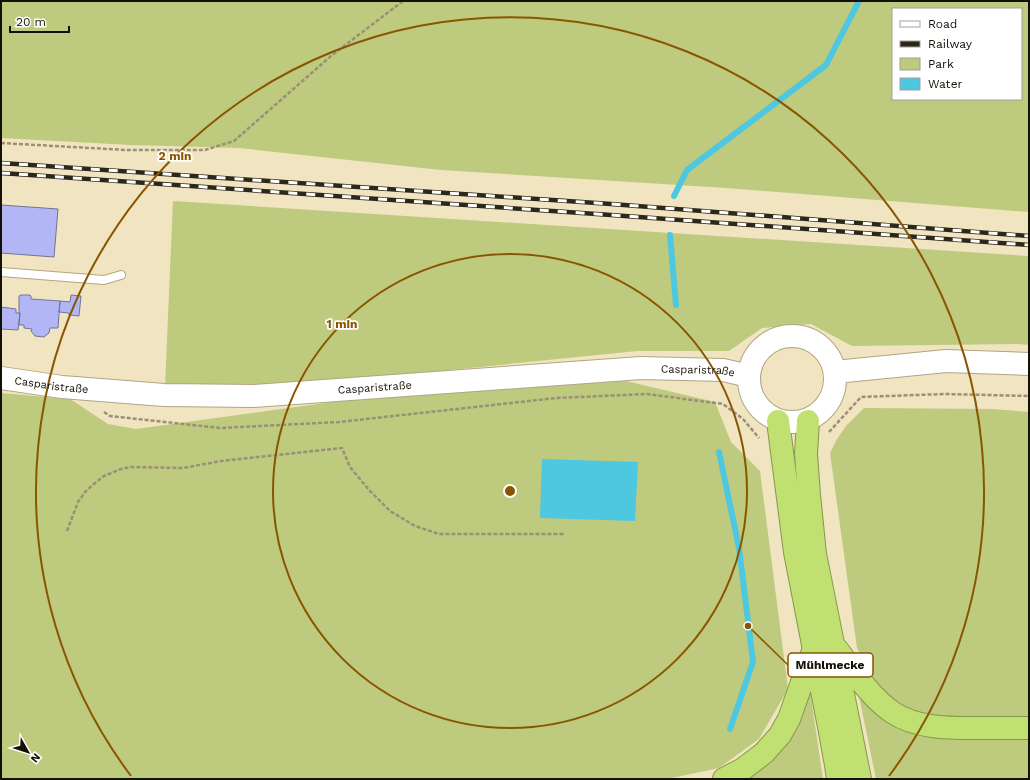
<svg xmlns="http://www.w3.org/2000/svg" width="1030" height="780" font-family="'Work Sans',sans-serif">
<style>
.green{fill:#beca7e;fill-rule:evenodd}
.water{fill:#4ec7e1}
.lines{fill:none;stroke-linecap:round;stroke-linejoin:round}
.stream{stroke:#4ec7e1;stroke-width:6}
.building{fill:#b2b6f5;stroke:#727493}
.lane-casing{stroke:#b1a583;stroke-width:10}
.secondary-casing{stroke:#b1a583;stroke-width:24}
.highway-casing{stroke:#85974c;stroke-width:24}
.path{stroke:#9a9076;stroke-width:2.5;stroke-dasharray:4 2;stroke-linecap:butt}
.lane{stroke:#fff;stroke-width:8}
.secondary{stroke:#fff;stroke-width:22}
.highway{stroke:#c1e072;stroke-width:22}
.rail-casing{stroke:#2d271a;stroke-width:4.5}
.rail{stroke:#fff;stroke-width:3;stroke-dasharray:9;stroke-linecap:butt}
.ring{fill:none;stroke:#895501;stroke-width:2}
.labels{text-anchor:middle;dominant-baseline:central;stroke-width:3.5;stroke-linejoin:round;paint-order:stroke}
.street-label{font-size:11px;fill:#151005;stroke:#fff}
.centre{fill:#895501;stroke:#fff;stroke-width:2}
.ring-label{font-size:12px;text-anchor:middle;font-weight:bold;fill:#895501;stroke:#fff;stroke-width:3.5;stroke-linejoin:round;paint-order:stroke}
.leader{fill:none;stroke:#895501;stroke-width:1.5}
.callout-dot{fill:#895501;stroke:#fff;stroke-width:1.5}
.callout{fill:#fff;stroke:#895501;stroke-width:1.5}
.callout-label{font-size:12px;text-anchor:middle;font-weight:bold;fill:#151005}
</style>
<rect width="100%" height="100%" fill="#f1e4c1"/>
<path class="green" d="M1,1H1029V212L726,188L441,170L239,148L130,145L1,138ZM893,9H1021V99H893Z
M173,201L1029,256V345L1017,344L852,346L811,324L762,328L729,351H637L391,376L247,389L165,387Z
M626,381L715,402L731,442L760,471L788,689L759,739L719,768L667,779H1V393L70,399L108,424L136,429L354,399Z
M864,408L992,409L1029,412V717L939,716L906,710L877,688L857,648L830,453L837,439L846,426Z
M810,691L823,779H742Z
M859,696L885,721L922,735L1029,737V779H876Z"/>
<path class="water" d="M542,459L638,462L635,521L540,518Z"/>
<g class="lines">
<path class="stream" d="M674,196L687,170L826,65L859,1
M670,235L676,305
M719,452L739,548L753,662L730,729"/>
</g>
<path class="building" d="M1,205L58,209L54,257L1,253Z
M21,295H30L31,296V299L60,301L58,328H50L49,333L44,337L35,336L31,331L32,329L24,328V325H19L20,313H19V296Z
M71,295L81,296L79,316L69,315V313L59,312L60,301L70,302Z
M1,307L16,309V313H20L18,330L1,329Z"/>
<g class="lines">
<g class="lane-casing">
<path id="lane" d="M1,272L104,280L121,275"/>
</g>
<g class="secondary-casing">
<g id="secondary">
<circle cx="792" cy="379" r="43"/>
<path d="M835,372L946,361L1029,364"/>
<path id="s1" d="M1,378L62,387L164,395L253,396L641,368L723,370L749,376"/>
</g>
</g>
<g class="highway-casing">
<path id="highway" d="M778,421L795,552L830,732L836,765L838,779
M808,421L806,454L809,495L815,554L860,779
M836,648C853,670 869,696 892,712C917,729 951,728 980,728C997,728 1013,728 1029,728
M724,779L743,769L764,753L780,735L789,719L813,651"/>
</g>
<path class="path" d="M1,143L127,150H205L234,141L331,56L403,1
M104,412L110,416L220,428L339,422L556,398L647,394L723,404L743,419L759,438
M829,432L861,397L945,394L1029,396
M67,531L78,502L86,491L95,483L104,476L121,469L131,467L183,468L221,461L342,448L350,467L369,490L390,511L415,526L439,534H564"/>
<use href="#lane" class="lane"/>
<use href="#secondary" class="secondary"/>
<use href="#highway" class="highway"/>
<g class="rail-casing">
<path id="rail" d="M1,163L611,204L1029,236
M1,173L611,215L1029,245"/>
</g>
<use href="#rail" class="rail"/>
</g>
<g class="ring">
<circle cx="510" cy="491" r="237"/>
<path d="M131 776A474 474 0 1 1 889 776"/>
</g>
<g class="labels">
<g class="street-label">
<text stroke="none"><textPath href="#s1" startOffset="699">Casparistraße</textPath></text>
<text stroke="none"><textPath href="#s1" startOffset="51">Casparistraße</textPath></text>
<text stroke="none"><textPath href="#s1" startOffset="375">Casparistraße</textPath></text>
</g>
</g>
<circle cx="510" cy="491" r="6" class="centre"/>
<g class="ring-label">
<text x="175" y="160">2 min</text>
<text x="342" y="328">1 min</text>
</g>
<path class="leader" d="M748 626L788 665"/>
<circle class="callout-dot" cx="748" cy="626" r="4"/>
<rect class="callout" x="788" y="653" width="85" height="24" rx="4"/>
<g class="callout-label">
<text x="830" y="669">Mühlmecke</text>
</g>
<rect width="1030" height="780" fill="none" stroke="#151005" stroke-width="4"/>
<rect x="892" y="8" width="130" height="92" fill="#ffffff" stroke="#a19f9b"/>
<rect x="900" y="21" width="20" height="6" fill="#ffffff" stroke="#a19f9b"/>
<text x="928" y="28" font-size="12" fill="#151005">Road</text>
<rect x="900" y="41" width="20" height="6" fill="#2d271a" stroke="#a19f9b"/>
<text x="928" y="48" font-size="12" fill="#151005">Railway</text>
<rect x="900" y="58" width="20" height="12" fill="#beca7e" stroke="#a19f9b"/>
<text x="928" y="68" font-size="12" fill="#151005">Park</text>
<rect x="900" y="78" width="20" height="12" fill="#4ec7e1" stroke="#a19f9b"/>
<text x="928" y="88" font-size="12" fill="#151005">Water</text>
<g transform="translate(28 752) rotate(129)" stroke="#ffffff" stroke-width="3" paint-order="stroke">
<path d="M0-3L7 15L0 10L-7 15Z" fill="#151005"/>
<text y="-6" font-size="11" font-weight="bold" text-anchor="middle" fill="#151005">N</text>
</g>
<path d="M10 26v6h59v-6" fill="none" stroke="#151005" stroke-width="2"/>
<text x="16" y="26" font-size="12" fill="#151005" stroke="#ffffff" stroke-width="3" paint-order="stroke">20 m</text>
</svg>
